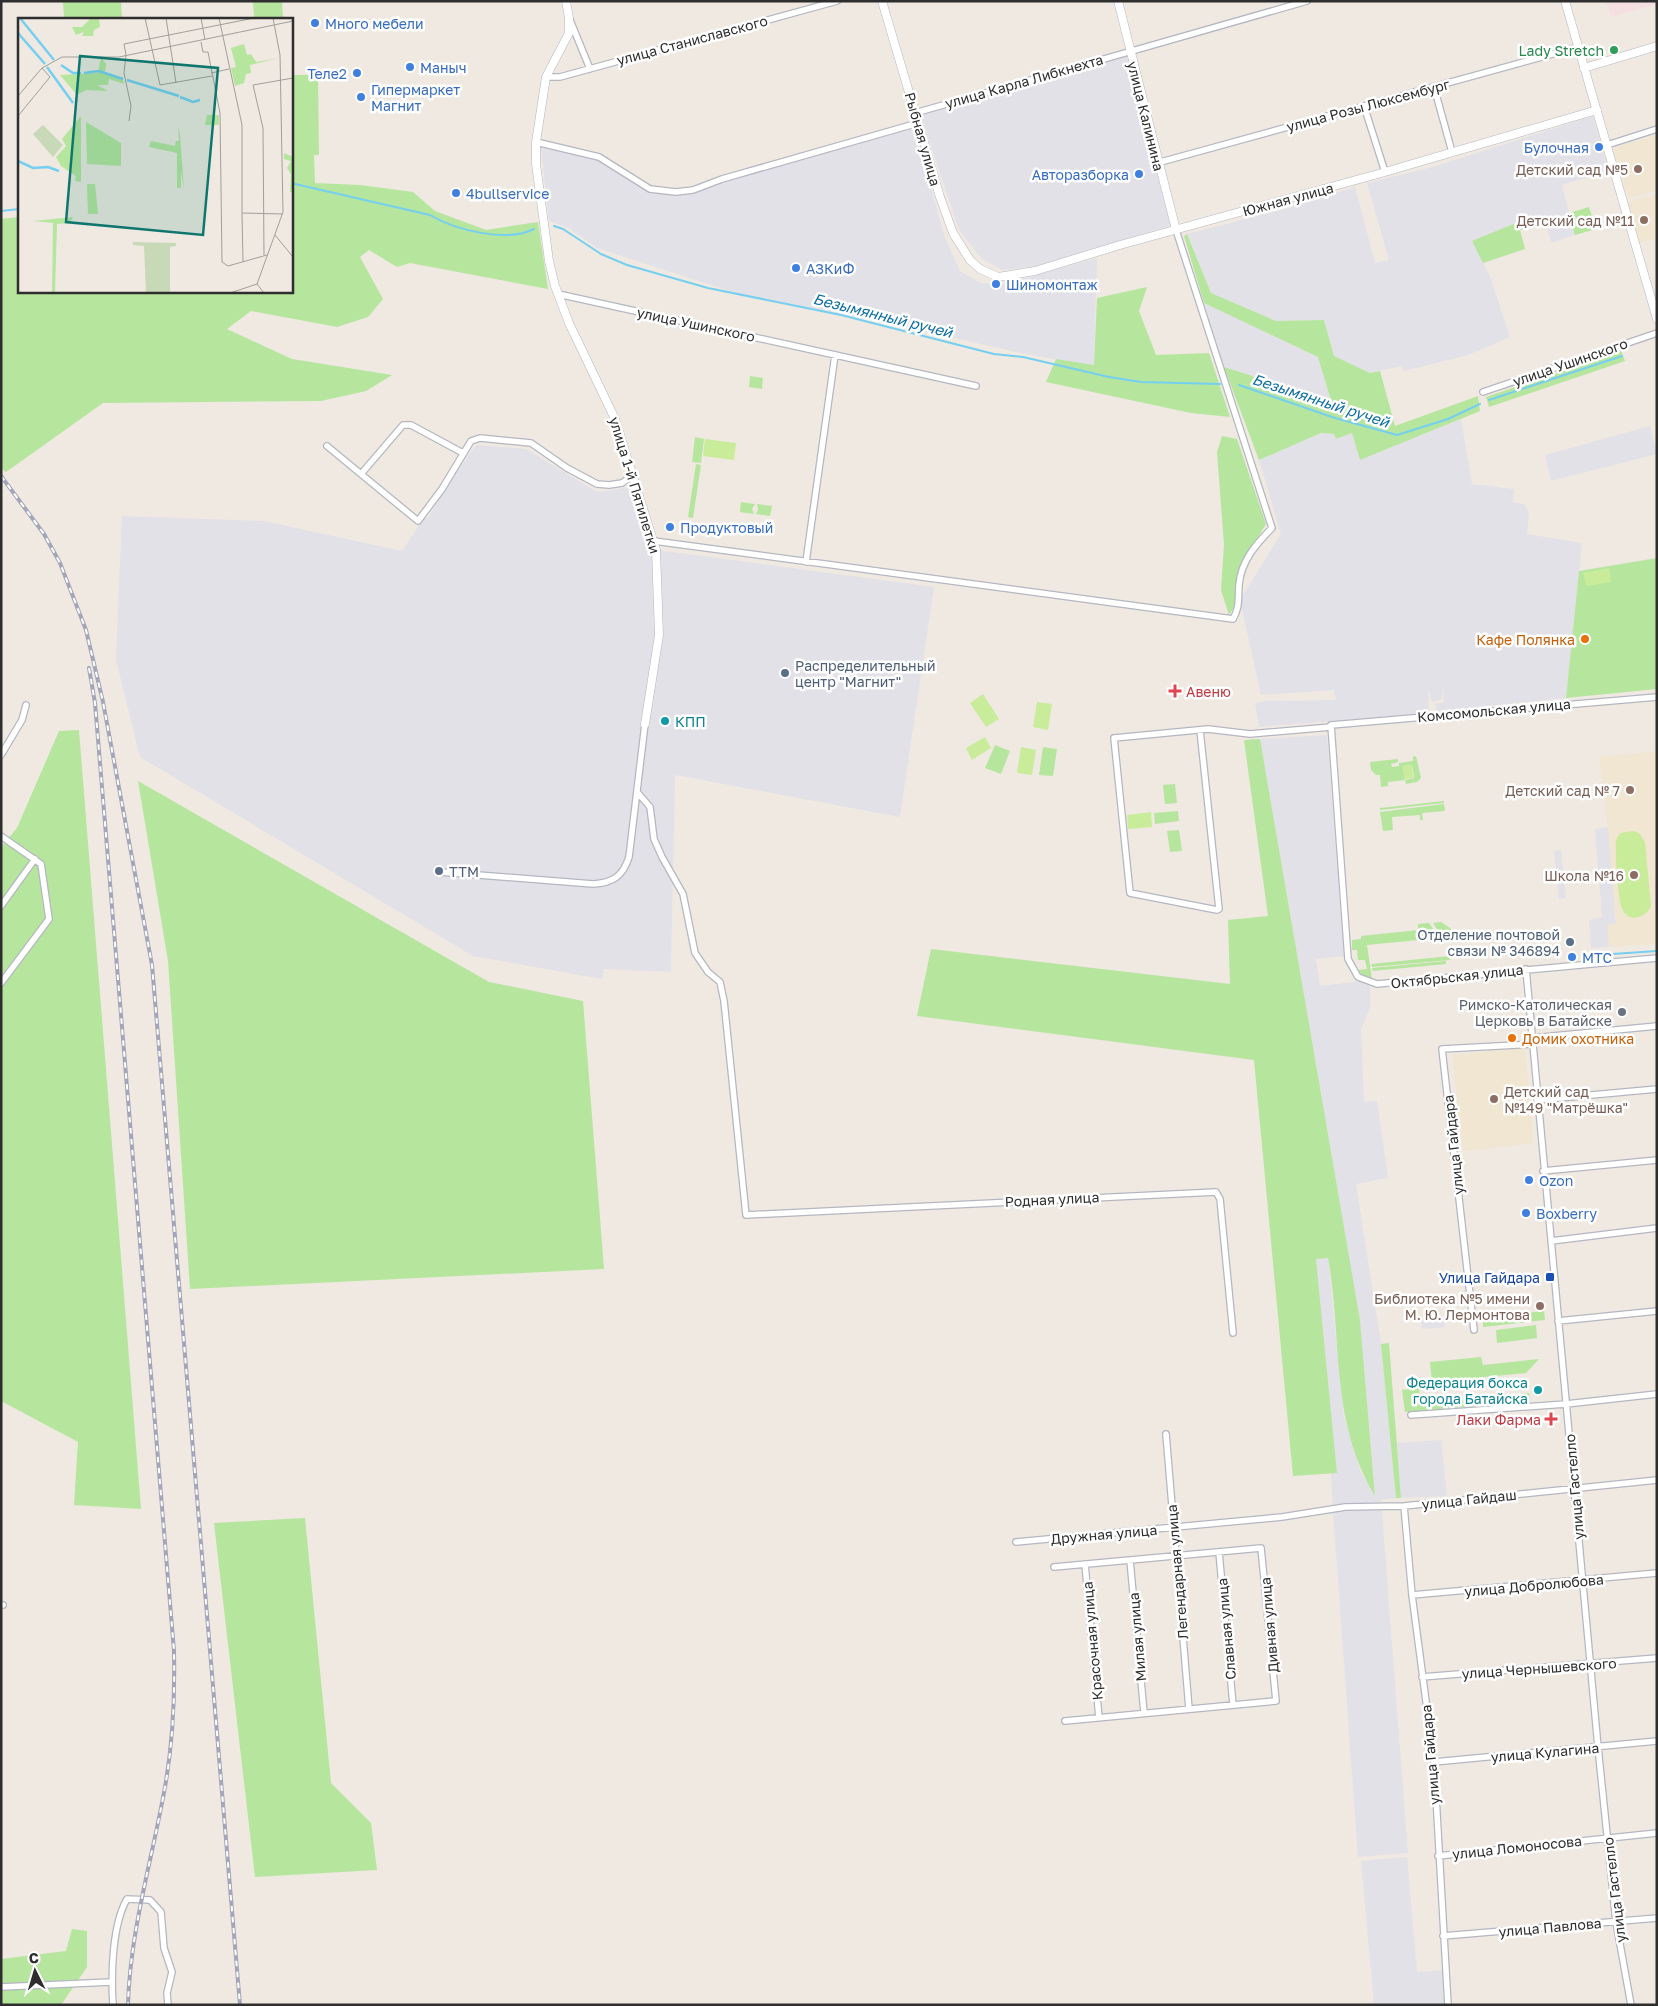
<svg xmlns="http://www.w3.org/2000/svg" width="1658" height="2006" font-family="'Golos Text',sans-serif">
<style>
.industrial{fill:#e3e1e8}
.education{fill:#f0e6d1}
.medical{fill:#f5dfe0}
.green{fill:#b6e59e;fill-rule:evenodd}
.pitch{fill:#c9ec9a}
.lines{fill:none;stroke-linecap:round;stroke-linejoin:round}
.stream{stroke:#75cff0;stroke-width:2}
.street-casing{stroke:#b4b7c1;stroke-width:8}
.secondary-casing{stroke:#b4b7c1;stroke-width:9}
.street{stroke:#fff;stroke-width:5.5}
.secondary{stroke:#fff;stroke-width:8}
.rail-casing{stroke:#a3a6b8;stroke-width:4}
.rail{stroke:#fff;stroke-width:2;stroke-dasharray:5.5;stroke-linecap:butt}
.shop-dot{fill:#3f7fe0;stroke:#fff;stroke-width:2}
.leisure-dot{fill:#2e9e5b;stroke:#fff;stroke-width:2}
.education-dot{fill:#8d6e63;stroke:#fff;stroke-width:2}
.food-dot{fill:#e8710a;stroke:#fff;stroke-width:2}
.service-dot{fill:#5c6f8a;stroke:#fff;stroke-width:2}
.health-dot{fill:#e0444e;stroke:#fff;stroke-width:2}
.culture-dot{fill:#0f9aa8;stroke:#fff;stroke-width:2}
.worship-dot{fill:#6b7280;stroke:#fff;stroke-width:2}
.transit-dot{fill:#1a4fb4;stroke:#fff;stroke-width:2}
.labels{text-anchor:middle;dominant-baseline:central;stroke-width:5;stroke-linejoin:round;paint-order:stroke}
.shop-label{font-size:14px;fill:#366cbe;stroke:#fff;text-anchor:start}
.street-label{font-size:14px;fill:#2e2e2e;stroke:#fff}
.leisure-label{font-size:14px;fill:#27864d;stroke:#fff;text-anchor:end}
.education-label{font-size:14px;fill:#785e54;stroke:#fff;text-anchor:end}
.food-label{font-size:14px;fill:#c56008;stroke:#fff;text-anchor:end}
.service-label{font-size:14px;fill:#4e5e75;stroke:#fff;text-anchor:start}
.health-label{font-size:14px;fill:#be3a42;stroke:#fff;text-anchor:start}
.culture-label{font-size:14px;fill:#0d838f;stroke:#fff;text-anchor:start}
.worship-label{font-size:14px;fill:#5b616d;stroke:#fff;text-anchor:end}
.transit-label{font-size:14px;fill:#164399;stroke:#fff;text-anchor:end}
.water-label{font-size:15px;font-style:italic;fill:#0d6fa3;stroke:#fff}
.inset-river{fill:none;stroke:#75cff0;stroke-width:2.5}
.inset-road{fill:none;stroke:#a29e99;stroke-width:1}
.view{fill:#0f766e;fill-opacity:0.15;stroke:#0f766e;stroke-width:2.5}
.inset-edge{fill:none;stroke:#2e2e2e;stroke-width:2.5}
</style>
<rect width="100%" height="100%" fill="#efe9e1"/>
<path class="industrial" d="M1129,55L1172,225L1039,266L1002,270L982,259L959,230L920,113Z
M1593,116L1608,171L1562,185L1575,235L1551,243L1546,223L1532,226L1530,217L1473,241L1491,279L1510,337L1468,355L1404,371L1402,366L1370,373L1334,356L1324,320L1276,321L1211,293L1187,234L1292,207L1355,187L1375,263L1389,260L1367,183L1436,166Z
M914,127L945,238L960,271L981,283L1004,284L1097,258L1094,366L1020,353L901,326L745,296L597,248L569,228L549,221L541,148L602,160L652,192L685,194L727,180Z
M1204,303L1318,357L1331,401L1224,367Z
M1461,419L1472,484L1514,489L1513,502L1524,504L1529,512L1527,534L1582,543L1566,698L1437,711L1435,704L1443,703L1444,687L1441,700L1432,702L1428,689L1429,713L1259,727L1255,703L1265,701L1336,700L1334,690L1261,695L1240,600L1281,534L1259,460L1321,433L1334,434L1336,439L1352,433L1360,460Z
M1650,426L1657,454L1551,481L1545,455Z
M476,445L526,449L597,492L632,487L650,549L934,587L900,817L675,775L671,972L604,969L602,979L473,956L140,757L116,660L122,516L264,521L402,551L424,518H428L443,491Z
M1327,735L1344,956L1316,959L1320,986L1370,980V1008L1361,1029L1364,1102L1377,1101L1388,1178L1356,1184L1381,1344L1396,1498L1381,1500L1408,1853L1358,1857L1333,1511L1331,1474L1337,1473L1316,1259L1328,1258L1344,1417L1361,1473L1375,1494L1360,1320L1260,739Z
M1608,827L1616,924L1608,925L1609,947L1591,948L1589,920L1602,917L1595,829Z
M1561,850L1566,898L1559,899L1554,851Z
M1444,1317L1445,1327L1422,1329L1421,1319Z
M1441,1440L1447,1496L1401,1498L1397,1443Z
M1407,1857L1417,1972L1443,1970L1447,2005H1374L1361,1861Z"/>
<path class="education" d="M1657,135V190L1628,198L1613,148Z
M1657,194V238L1639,243L1627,203Z
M1657,751V944L1609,947L1608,925L1616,924L1608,827L1599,757Z
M1525,1047L1534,1143L1463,1151L1452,1055Z"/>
<path class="medical" d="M1606,1H1657V4L1611,17Z"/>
<path class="green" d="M63,1H121L122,19H64Z
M253,1H282L283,19H254Z
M291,75H318L319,155H314L315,183L360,185L413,192L435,211L486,230L538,222L548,289L410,263L397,267L369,250L360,257L383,299L368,317L337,327L251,311L227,329L292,359L392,375L366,391L321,401L103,403L6,472L1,468V219L19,217V291H291Z
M1589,207L1596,229L1575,235L1569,213Z
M1530,217L1532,226L1520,230L1525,249L1483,263L1472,241Z
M1187,234L1211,293L1276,321L1324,320L1334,356L1370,373L1380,371L1395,426L1478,396L1480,411L1360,460L1352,433L1336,439L1334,434L1321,433L1259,460L1224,367L1331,401L1318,357L1204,303L1184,236Z
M1147,287L1139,311L1156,355L1209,353L1230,417L1191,413L1046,382L1056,359L1094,365L1097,298Z
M1621,351L1625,361L1489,407L1486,397Z
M750,376L763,378L762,389L749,387Z
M1222,436L1237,439L1266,524L1244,560L1234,607L1229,615L1221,590L1224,545L1217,452Z
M695,437L704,439L701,463L692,462Z
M696,464L701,465L693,518L688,517Z
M741,502L755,504L752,509L754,514L740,512Z
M757,504L772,506L770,516L756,514L758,510Z
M1657,558V689L1566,698L1579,571Z
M79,730L141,1509L74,1505L78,1442L1,1401V847L17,828L59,731Z
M1260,739L1360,1320L1375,1496C1329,1420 1343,1341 1328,1258L1316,1259L1337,1473L1293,1476L1254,1060L917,1016L931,949L1230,984L1228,920L1268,916L1244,740Z
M995,745L1010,751L1001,774L985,768Z
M1043,747L1057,749L1053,776L1039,775Z
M1416,756L1421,778L1417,782L1406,784L1405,780L1388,782V786L1381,787L1380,775H1376L1371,770L1370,762L1398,759V762L1391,764L1392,767L1399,766V763L1413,761V757ZM1412,765L1414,778L1405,780L1403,766Z
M138,781L489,982L583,1001L604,1269L190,1289L168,961Z
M1175,784L1177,803L1165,804L1163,785Z
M1444,801V803L1380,810V808Z
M1444,804L1445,811L1422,813L1423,820H1420V815L1392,817L1393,830L1383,831L1380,812Z
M1178,811L1179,821L1155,824L1154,813Z
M1179,830L1182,851L1170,852L1167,831Z
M1441,922L1450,928L1455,937L1443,938L1433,923Z
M1429,923L1439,938L1367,945L1372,979C1366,978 1362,976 1358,970L1367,969L1365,960H1358L1357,950H1352V940L1361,939V936L1418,930V924Z
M1450,956V960L1372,967L1371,964Z
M1446,961V964L1373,971L1372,968Z
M1544,1311L1545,1320L1483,1327V1318Z
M1536,1325L1537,1338L1497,1343L1496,1330Z
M1389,1343L1401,1498H1396L1381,1344Z
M1481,1357L1483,1365L1539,1359L1526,1373L1432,1382L1430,1362Z
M1419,1388L1421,1404L1529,1393L1530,1401L1405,1412L1402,1390Z
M305,1518L331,1783L371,1823L377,1870L255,1877L214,1523Z
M72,1929L87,1931V1967L61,2005H1V1959L66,1951Z"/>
<path class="pitch" d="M705,439L736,443L734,460L703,456Z
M1609,568L1611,582L1586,586L1583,573Z
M983,694L999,719L986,727L970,703Z
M1037,702L1052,704L1048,730L1033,727Z
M985,737L991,748L972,760L966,748Z
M1021,747L1036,750L1032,775L1017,773Z
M1412,765L1413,778L1405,779L1403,766Z
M1151,812L1152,827L1128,829L1127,815Z
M1633,831L1639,833L1645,842L1651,906C1646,918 1628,924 1622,908C1618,900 1615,853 1616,843C1616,838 1618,836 1621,833Z"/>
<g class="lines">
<path class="stream" d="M291,181L295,184L430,215C455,230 507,243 534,229
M1,211L19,209
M554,226L563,229L601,254L627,265L708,288L841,315L994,354L1023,357L1109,377L1141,382L1220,384
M1239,385L1335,418L1397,435L1448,419L1480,404
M1489,400L1622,356
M1598,955L1657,951"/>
<g class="street-casing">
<path id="street" d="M570,20L590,69
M546,77H560L837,1
M1434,87L1452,152
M1364,106L1385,172
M915,113L1307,1
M536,142L599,157L650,189L676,192L693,190L722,179L918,123
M1607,145L1657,129
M1157,163L1578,47
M558,294L976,386
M1483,392L1657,333
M327,446L418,521L442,489L471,441L480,438L531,443L567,468L597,484L609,485L622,483L633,475
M361,474L403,425H411L463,453
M654,541L1233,619C1240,607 1238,598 1239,585C1241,561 1256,544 1272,528L1176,230
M806,562L835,355
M1657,697L1331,725L1348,959L1358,977L1377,984L1657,958
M1200,730L1219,909L1217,910L1130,893L1114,738L1208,729L1250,734L1331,727
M1,755L22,720L26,705
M637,792L650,807L654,839L662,857L683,894L695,953L708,972L720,982L724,1001L746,1215L1216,1192L1220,1199L1233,1333
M1,836L41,864L49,919L1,983
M440,872L593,884C613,883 623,876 629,857L645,724
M1,906L35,859
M1526,969L1598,1747L1616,1922L1631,2005
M1532,1038L1657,1026
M1537,1100L1657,1089
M1543,1171L1657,1160
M1551,1241L1657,1228
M1558,1321L1657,1311
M1474,1330L1442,1049L1533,1044
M1411,1415L1566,1404L1657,1394
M1166,1434L1189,1709
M1404,1506L1412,1595L1434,1762L1448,2005
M1016,1542L1282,1517L1345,1507L1404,1506L1657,1480
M1219,1552L1233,1705
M1130,1560L1144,1713
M1085,1564L1099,1718
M1054,1567L1261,1548L1276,1701L1065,1721
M1412,1595L1657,1573
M1,1605H3
M1422,1677L1657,1658
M1434,1762L1657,1741
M1438,1856L1657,1833
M1443,1936L1657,1918
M1,1987L111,1982
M113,2005C111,1975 112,1925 127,1899L150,1900L161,1912L164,1948L172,1972L167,1993L168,2005"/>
</g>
<g class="secondary-casing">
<path id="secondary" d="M566,1L569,18V33L546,77L536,142V164L549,261L555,286L569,323L615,419L656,550L659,635L645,724
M882,1L940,197L953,233L970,260L980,269L998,277L1035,271L1120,245L1378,174L1597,110
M1118,1L1176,230
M1565,1L1657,319
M1584,68L1657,46"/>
</g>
<use href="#street" class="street"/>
<use href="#secondary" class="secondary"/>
<g class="rail-casing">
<path id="rail" d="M1,476L44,534L60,563L86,630L103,702L152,965L240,2005
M89,668L95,703L174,1651C175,1697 173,1742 165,1787C152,1860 130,1931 128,2005"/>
</g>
<use href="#rail" class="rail"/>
</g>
<g class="shop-dot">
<circle cx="315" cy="23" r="5"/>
<circle cx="410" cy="67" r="5"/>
<circle cx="357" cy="73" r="5"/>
<circle cx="361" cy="97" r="5"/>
<circle cx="1599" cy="147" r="5"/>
<circle cx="1139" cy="174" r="5"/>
<circle cx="456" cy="193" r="5"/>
<circle cx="796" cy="268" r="5"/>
<circle cx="996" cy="284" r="5"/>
<circle cx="670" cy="527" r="5"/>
<circle cx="1572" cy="957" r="5"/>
<circle cx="1529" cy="1180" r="5"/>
<circle cx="1526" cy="1213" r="5"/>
</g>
<circle class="leisure-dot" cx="1614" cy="50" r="5"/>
<g class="education-dot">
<circle cx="1638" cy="169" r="5"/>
<circle cx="1644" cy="220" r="5"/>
<circle cx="1630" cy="790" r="5"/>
<circle cx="1634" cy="875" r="5"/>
<circle cx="1494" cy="1099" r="5"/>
<circle cx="1540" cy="1306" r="5"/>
</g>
<g class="food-dot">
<circle cx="1585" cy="639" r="5"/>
<circle cx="1512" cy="1038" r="5"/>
</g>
<g class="service-dot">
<circle cx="785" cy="673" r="5"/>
<circle cx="439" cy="871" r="5"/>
<circle cx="1570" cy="942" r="5"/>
</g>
<g class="health-dot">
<path d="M1172.5 683.5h5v5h5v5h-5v5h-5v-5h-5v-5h5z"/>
<path d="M1548.5 1411.5h5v5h5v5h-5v5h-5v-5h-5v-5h5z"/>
</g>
<g class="culture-dot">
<circle cx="665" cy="721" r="5"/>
<circle cx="1538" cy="1390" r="5"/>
</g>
<circle class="worship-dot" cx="1622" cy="1012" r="5"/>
<rect class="transit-dot" x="1545" y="1272" width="10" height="10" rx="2.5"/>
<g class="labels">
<g class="shop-label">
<text x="325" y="23">Много мебели</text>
<text x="420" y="67">Маныч</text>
<text x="347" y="73" text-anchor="end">Теле2</text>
<text x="371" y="89">Гипермаркет<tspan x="371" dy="16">Магнит</tspan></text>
<text x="1589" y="147" text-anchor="end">Булочная</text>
<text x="1129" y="174" text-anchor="end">Авторазборка</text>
<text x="466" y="193">4bullservice</text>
<text x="806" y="268">АЗКиФ</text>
<text x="1006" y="284">Шиномонтаж</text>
<text x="680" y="527">Продуктовый</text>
<text x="1582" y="957">МТС</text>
<text x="1539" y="1180">Ozon</text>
<text x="1536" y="1213">Boxberry</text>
</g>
<g class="street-label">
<text transform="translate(692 40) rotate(-15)">улица Станиславского</text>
<text transform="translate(1024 81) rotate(-16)">улица Карла Либкнехта</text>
<text transform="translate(1368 105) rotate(-15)">улица Розы Люксембург</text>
<text transform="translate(1146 116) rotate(76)">улица Калинина</text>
<text transform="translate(923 139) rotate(74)">Рыбная улица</text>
<text transform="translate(1288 199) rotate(-15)">Южная улица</text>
<text transform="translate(696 324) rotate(12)">улица Ушинского</text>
<text transform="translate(1570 362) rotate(-19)">улица Ушинского</text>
<text transform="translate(635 485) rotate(73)">улица 1-й Пятилетки</text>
<text transform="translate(1494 710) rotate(-5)">Комсомольская улица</text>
<text transform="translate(1457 976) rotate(-6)">Октябрьская улица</text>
<text transform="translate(1453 1145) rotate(-96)">улица Гайдара</text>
<text transform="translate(1052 1199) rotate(-3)">Родная улица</text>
<text transform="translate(1574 1487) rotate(-95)">улица Гастелло</text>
<text transform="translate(1469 1499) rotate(-6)">улица Гайдаш</text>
<text transform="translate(1104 1534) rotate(-5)">Дружная улица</text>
<text transform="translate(1177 1572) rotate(-95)">Легендарная улица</text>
<text transform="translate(1534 1585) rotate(-5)">улица Добролюбова</text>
<text transform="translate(1269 1625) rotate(-95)">Дивная улица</text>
<text transform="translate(1226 1629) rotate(-95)">Славная улица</text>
<text transform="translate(1137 1637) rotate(-95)">Милая улица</text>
<text transform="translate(1092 1641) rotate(-95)">Красочная улица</text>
<text transform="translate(1539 1668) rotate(-4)">улица Чернышевского</text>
<text transform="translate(1545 1752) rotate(-5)">улица Кулагина</text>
<text transform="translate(1430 1755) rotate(-95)">улица Гайдара</text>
<text transform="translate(1517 1847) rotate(-6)">улица Ломоносова</text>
<text transform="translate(1614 1890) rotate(-97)">улица Гастелло</text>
<text transform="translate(1550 1927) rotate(-5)">улица Павлова</text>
</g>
<g class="leisure-label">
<text x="1604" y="50">Lady Stretch</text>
</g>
<g class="education-label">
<text x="1628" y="169">Детский сад №5</text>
<text x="1634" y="220">Детский сад №11</text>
<text x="1620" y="790">Детский сад № 7</text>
<text x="1624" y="875">Школа №16</text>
<text x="1504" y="1091" text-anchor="start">Детский сад<tspan x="1504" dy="16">№149 "Матрёшка"</tspan></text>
<text x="1530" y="1298">Библиотека №5 имени<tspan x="1530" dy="16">М. Ю. Лермонтова</tspan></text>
</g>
<g class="food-label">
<text x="1575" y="639">Кафе Полянка</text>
<text x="1522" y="1038" text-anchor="start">Домик охотника</text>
</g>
<g class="service-label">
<text x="795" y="665">Распределительный<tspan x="795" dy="16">центр "Магнит"</tspan></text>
<text x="449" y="871">ТТМ</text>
<text x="1560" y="934" text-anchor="end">Отделение почтовой<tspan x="1560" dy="16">связи № 346894</tspan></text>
</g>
<g class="health-label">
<text x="1186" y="691">Авеню</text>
<text x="1541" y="1419" text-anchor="end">Лаки Фарма</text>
</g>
<g class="culture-label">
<text x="675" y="721">КПП</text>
<text x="1528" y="1382" text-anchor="end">Федерация бокса<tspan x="1528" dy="16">города Батайска</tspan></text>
</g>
<g class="worship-label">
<text x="1612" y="1004">Римско-Католическая<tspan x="1612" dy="16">Церковь в Батайске</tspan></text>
</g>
<g class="transit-label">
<text x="1540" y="1277">Улица Гайдара</text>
</g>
<g class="water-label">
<text transform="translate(883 315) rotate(14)">Безымянный ручей</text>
<text transform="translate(1321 400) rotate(18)">Безымянный ручей</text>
</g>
</g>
<g transform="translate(18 18)">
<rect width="275" height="275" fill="#efe9e1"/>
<path d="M73,0H81L82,9L76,12L75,18H64L66,14L58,17L54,9H64ZM226,26L229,37L233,36L238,44L260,40L232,47L233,55L228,56L226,65L217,68L213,50L218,49L213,30ZM83,39L88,46L87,55L105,60L106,66L91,61L90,67H79L90,73L68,72L59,77L42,57L80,55ZM189,97H201V107H187ZM62,99H63V164L57,163L58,158L43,148L38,139L48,128L44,121ZM68,104L103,125V148L69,146ZM160,108L162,117L166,172L163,152V170H159V135L131,129L133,123L157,128L158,123H161ZM266,135L275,139V174H272L273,156L269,150L273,143L266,141ZM69,166H77L80,196H70ZM55,199L52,205L39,206L37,275H34L35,205L15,203Z" fill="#b6e59e"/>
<path d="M25,107L45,127L35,139L15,116ZM115,224L158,225V228L152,229V275H128L126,228L115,227Z" fill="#c8d9b8"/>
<path class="inset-river" d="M2,0L36,42M0,15L27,46M43,47L55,55H63M29,49L55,85M66,55L81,53L105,61M109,62L161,78M162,79L175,84L182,82M0,143L15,150L30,149L41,153"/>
<path class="inset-road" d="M127,0L142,67L194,58M148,0L158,65M183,0L187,22M201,0L224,107V195L265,196M256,7L275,3M183,24L185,34H190L202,95L204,244L210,248L249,237M108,37L106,55L113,88L111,103M108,37L106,26L236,0M193,55L211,51M0,78L24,50L44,39H101L256,7M0,98L32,59L24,50M224,195L225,244M257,217L275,239M246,237L245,110L235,67L275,60M212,275L239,266M246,275L239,266L265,194L262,37L255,0"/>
<path class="view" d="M62,38L200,50L185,217L48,204Z"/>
<rect width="275" height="275" class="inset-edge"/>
</g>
<rect width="1658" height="2006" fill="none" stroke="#2e2e2e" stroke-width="5"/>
<g transform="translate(35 1971) rotate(355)" stroke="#ffffff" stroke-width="4" paint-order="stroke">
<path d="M0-4L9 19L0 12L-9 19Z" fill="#2e2e2e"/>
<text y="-8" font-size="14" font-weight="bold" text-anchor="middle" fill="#2e2e2e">С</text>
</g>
</svg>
